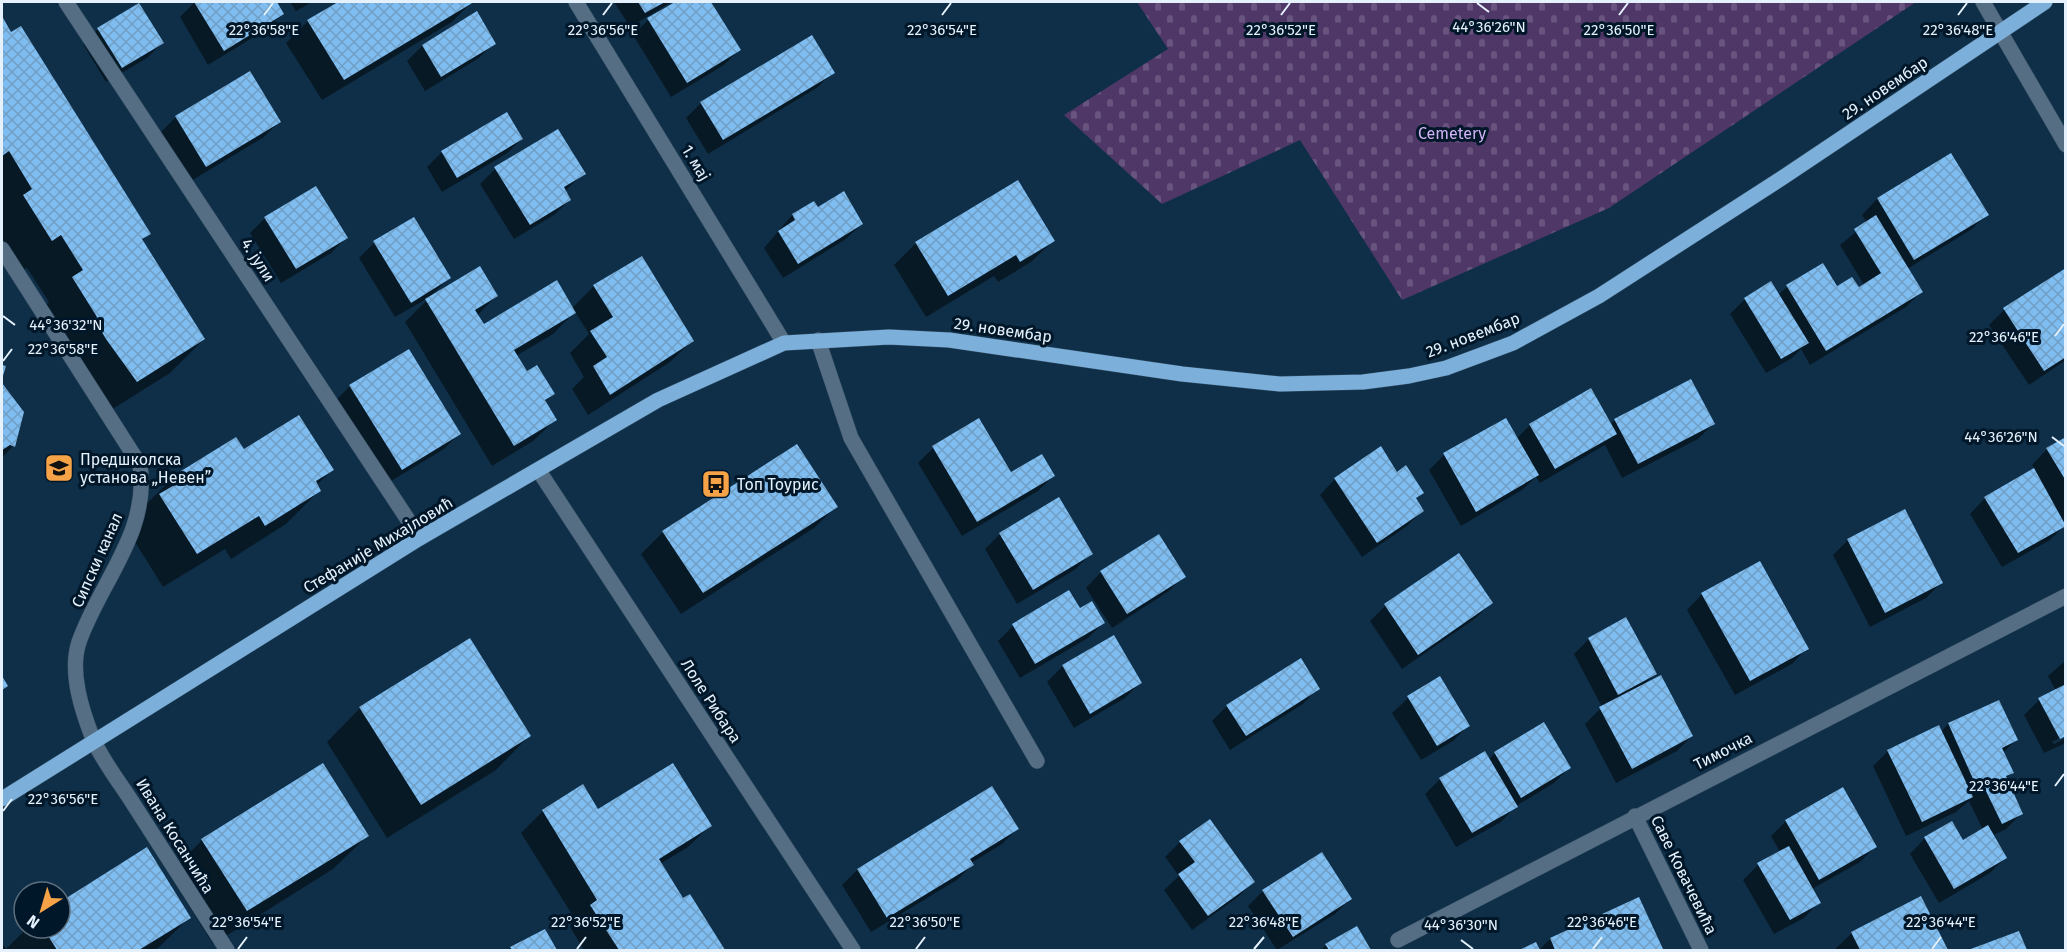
<svg xmlns="http://www.w3.org/2000/svg" width="2067" height="952" font-family="'Fira Sans',sans-serif">
<style>
.cemetery{fill:url(#cemetery-stones)}
.shadow{fill:#0007}
.building{fill:url(#building-cross-hatch)}
.lines{fill:none;stroke-linecap:round;stroke-linejoin:round}
.minor-casing{stroke:#2d4a61;stroke-width:16}
.major-casing{stroke:#2d4a61;stroke-width:16}
.minor{stroke:#566e83;stroke-width:15}
.major{stroke:#7cafda;stroke-width:15}
.ticks{fill:none;stroke:#e5f1fc;stroke-width:2}
.labels{text-anchor:middle;dominant-baseline:central;stroke-width:6;stroke-linejoin:round;paint-order:stroke}
.street-label{font-size:16px;fill:#e5f1fc;stroke:#001729}
.park-label{font-size:16px;fill:#d1b3f6;stroke:#001729}
.poi-label{font-size:16px;fill:#e5f1fc;stroke:#001729;text-anchor:start}
.ticks-label{font-size:15px;text-anchor:middle;fill:#e5f1fc;stroke:#001729;stroke-width:6;stroke-linejoin:round;paint-order:stroke}
</style>
<defs>
<pattern id="cemetery-stones" width="16" height="16" patternUnits="userSpaceOnUse" patternTransform="scale(1.5)"><rect width="16" height="16" fill="#4f3768"/><path d="M2 7V4a2 2 0 0 1 4 0v3zM10 15v-3a2 2 0 0 1 4 0v3z" fill="#68547e"/></pattern>
<pattern id="building-cross-hatch" width="8" height="8" patternUnits="userSpaceOnUse" patternTransform="scale(1.5)"><rect width="8" height="8" fill="#7fbcef"/><path d="M0 0l8 8M0 8l8-8" fill="none" stroke="#709fc6"/></pattern>
</defs>
<rect width="100%" height="100%" fill="#0f2f48"/>
<path class="cemetery" d="M1137,2H1916L1609,208L1402,300L1300,140L1162,204L1064,115L1168,49Z"/>
<path class="shadow" d="M195,2H275L282,14L267,29L208,65L180,17Z
M290,2H312L296,11Z
M341,2H472L452,22L322,100L286,43L308,21Z
M614,2H672L630,27Z
M678,2H709L739,50L724,65L671,97L633,35L648,20Z
M476,13L494,43L479,58L425,91L407,61L422,46Z
M2,19L149,233L142,241L204,339L170,373L103,415L39,312L49,302L27,268L17,273L2,248Z
M98,29L162,43L147,58L106,82L83,44Z
M833,72L818,87L708,154L686,118L701,103Z
M176,117L279,122L264,137L191,181L161,132Z
M558,131L584,173L565,191L570,200L554,215L514,239L480,184L495,169Z
M522,139L506,154L442,192L427,167L442,152Z
M1951,155L1987,214L1972,229L1907,269L1921,292L1906,307L1810,365L1801,349L1792,358L1766,373L1730,314L1745,299L1778,295L1787,287L1822,265L1836,288L1858,289L1864,285L1840,245L1867,223L1862,215L1877,199Z
M813,203L817,209L862,224L846,239L783,278L764,248L792,215Z
M265,218L346,238L331,253L281,283L250,233Z
M1053,241L1031,262L998,282L994,276L926,317L894,265L916,243Z
M374,243L449,278L430,297L496,296L477,316L483,326L572,308L594,286L692,341L670,362L588,415L572,389L584,377L570,353L589,334L575,312L553,334L516,356L526,374L553,394L544,403L555,420L533,441L492,466L405,322L430,297L395,317L359,258Z
M2066,270V360L2029,385L1989,325L2004,310Z
M2,386L22,412L13,446L2,458Z
M350,386L459,434L444,449L386,484L335,401Z
M978,420L1010,474L1053,476L1038,491L962,536L918,463L933,448Z
M1615,420L1713,424L1698,439L1622,478L1605,445L1540,483L1536,477L1522,490L1461,526L1429,470L1444,455L1516,439L1530,425H1610Z
M2066,439V524L2050,540L2002,567L1970,514L1985,498L2035,470L2032,465L2047,449Z
M1380,449L1397,474L1422,492L1415,500L1422,511L1407,526L1362,557L1320,495L1335,479Z
M243,451L332,470L316,486L319,491L286,524L231,559L225,549L163,587L127,529L140,510L174,477Z
M836,507L814,528L681,614L641,554L663,532Z
M1000,534L1091,553L1076,569L1017,604L985,549Z
M1848,540L1941,583L1926,598L1870,627L1833,555Z
M1101,572L1184,576L1169,591L1112,628L1086,588Z
M1069,592L1080,610L1103,623L1088,638L1020,678L998,641L1013,626Z
M1702,594L1807,648L1792,664L1735,695L1687,610Z
M1491,603L1476,618L1402,669L1370,621L1385,606Z
M1113,637L1141,682L1125,698L1074,728L1047,682L1063,666Z
M1589,639L1655,674L1643,685L1692,736L1677,751L1616,783L1585,724L1602,707L1574,654Z
M2066,660V735L2052,742L2054,744L2066,738V743L2044,753L2024,715L2039,700L2056,691L2048,676Z
M1440,678L1468,726L1453,741L1421,760L1392,713L1408,698Z
M1318,688L1303,704L1230,750L1212,721L1227,706Z
M1998,702L2016,740L2003,753L2012,772L2005,779L2021,814L2006,829L1992,836L2005,858L1990,873L1939,903L1910,854L1925,838L1962,842L1983,830L1969,801L1956,812L1906,836L1873,766L1888,751L1941,732L1948,724Z
M360,708L529,736L496,770L387,838L327,742Z
M1495,753L1569,768L1554,783L1516,806L1501,822L1456,847L1425,794L1440,779L1488,760Z
M582,786L598,811L710,826L688,847L660,864L683,900L689,896L723,950H584L570,927L576,921L521,833L543,811Z
M1786,821L1875,847L1860,862L1812,889L1819,902L1804,918L1774,934L1743,880L1758,865L1780,852L1771,836Z
M1017,829L1002,844L971,863L972,865L957,880L871,932L842,885L857,870Z
M367,836L333,869L213,944L169,874L202,840Z
M1180,842L1253,882L1238,897L1192,930L1164,890L1179,876L1165,857Z
M1263,891L1350,899L1335,914L1277,950L1248,906Z
M1920,898L1947,950H1834L1852,933Z
M1638,899L1660,950H1539L1550,939Z
M60,903L189,918L156,950H2V943L6,949L27,928H60Z
M1356,928L1369,950H1321L1326,945Z
M545,931L555,950H509L511,948Z
M2018,933L2025,950H1971Z"/>
<path class="building" d="M194,2H277L284,14L224,51Z
M338,2H474L344,80L307,20Z
M638,2H665L645,13Z
M675,2H711L741,50L687,83L647,18Z
M139,3L164,43L122,68L97,28Z
M477,11L496,44L441,77L422,45Z
M2,16L11,32L21,26L151,234L142,239L205,339L137,382L106,339L94,319L97,317L72,277L83,270L61,235L52,241L23,195L32,189L9,151L2,156Z
M812,35L835,73L723,140L700,102Z
M250,71L281,122L206,167L175,116Z
M507,112L523,139L457,178L441,151Z
M558,129L586,174L564,187L571,200L530,225L494,167Z
M1951,153L1989,215L1914,260L1877,198Z
M1018,180L1055,241L1020,262L1016,255L948,296L915,242Z
M316,186L348,238L296,269L264,217Z
M844,191L863,224L798,264L778,231L795,220L792,214L814,201L818,207Z
M1876,215L1923,292L1826,351L1786,285L1823,263L1837,286L1852,277L1859,287L1881,273L1854,229Z
M414,217L451,278L411,303L373,241Z
M642,256L694,341L610,395L593,366L607,357L590,331L613,317L593,285Z
M480,266L498,296L475,310L484,324L557,280L576,313L514,350L527,371L537,365L555,394L545,400L557,420L514,446L425,299Z
M2066,268V357L2044,371L2003,308Z
M1771,281L1809,343L1781,359L1744,298Z
M409,349L461,434L402,470L349,385Z
M2,365L6,366L2,379Z
M1691,379L1715,424L1638,464L1614,419Z
M2,383L24,412L15,447L10,445L2,450Z
M1591,388L1617,434L1555,469L1529,424Z
M299,415L334,470L316,481L321,491L265,526L259,516L197,554L159,494L178,483L173,476L236,437L244,449Z
M979,418L1011,472L1042,454L1055,476L977,522L932,446Z
M1506,418L1539,475L1476,512L1443,453Z
M2066,437V481L2046,448Z
M797,444L838,507L703,593L662,531Z
M1381,446L1397,472L1406,465L1424,493L1416,498L1424,511L1377,543L1334,478Z
M2034,468L2066,526L2018,553L1984,497Z
M1059,497L1093,554L1033,590L999,533Z
M1905,509L1943,583L1885,613L1847,539Z
M1159,534L1186,577L1127,614L1100,571Z
M1459,553L1493,603L1418,655L1384,604Z
M1760,561L1809,649L1750,681L1701,593Z
M1069,590L1080,608L1092,601L1105,623L1035,664L1012,624Z
M1626,617L1657,674L1618,695L1588,638Z
M1114,635L1142,683L1090,714L1062,665Z
M470,638L531,736L421,805L359,707Z
M1301,658L1320,689L1246,736L1226,705Z
M1661,675L1693,736L1632,769L1599,707Z
M2,676L8,686L2,690Z
M1440,676L1470,726L1437,746L1407,696Z
M2066,684V736L2060,739L2038,698Z
M1999,700L2018,740L2002,748L2014,773L2006,776L2023,814L2002,824L1984,787L1978,790L1948,723Z
M1544,722L1571,768L1521,798L1494,752Z
M1939,725L1973,797L1922,822L1887,750Z
M1485,751L1518,807L1472,833L1439,778Z
M323,763L369,836L247,911L201,839Z
M673,763L712,826L659,859L683,898L690,894L725,950H619L590,905L597,900L542,810L583,784L598,809Z
M992,786L1019,829L970,859L974,865L887,918L857,869Z
M1843,787L1877,847L1819,880L1785,820Z
M1210,819L1255,882L1208,916L1178,874L1195,862L1179,841Z
M1952,821L1963,840L1988,825L2007,858L1954,889L1924,837Z
M1789,846L1821,903L1790,920L1757,863Z
M147,847L191,918L139,950H57L43,928H60V902Z
M1322,852L1352,899L1293,937L1262,890Z
M1921,896L1948,950H1860L1851,932Z
M1639,897L1663,949L1555,950L1550,938Z
M1357,926L1371,950H1329L1325,944Z
M545,929L557,950H512L510,947Z
M2019,931L2027,950H1968Z
M1536,942L1540,950H1519Z"/>
<g class="lines">
<g class="minor-casing">
<path id="minor" d="M66,2L420,538
M576,2L784,343
M1983,2L2066,145
M2,249L140,465C150,532 100,582 79,642C69,672 82,711 93,739C103,762 121,784 134,805C165,853 196,902 227,950
M818,340L851,438L1037,761
M539,471L853,950
M1635,816L1701,950
M1398,940L2066,596"/>
</g>
<g class="major-casing">
<path id="major" d="M2,799L420,538L658,400L784,343L889,337L949,340L1182,374L1280,384L1363,382L1409,376L1446,368L1513,343L1599,296L1782,178L2045,2"/>
</g>
<use href="#minor" class="minor"/>
<use href="#major" class="major"/>
</g>
<path class="ticks" d="M1477,3L1489,12M264,15L273,3M603,15L612,3M942,15L951,3M1281,15L1290,3M1619,15L1628,3M1958,15L1967,3M3,316L15,325M2055,336L2064,324M3,361L12,349M2052,437L2064,446M2055,786L2064,774M3,811L12,799M1461,940L1473,949M238,949L247,937M577,949L586,937M916,949L925,937M1254,949L1264,937M1593,949L1602,937M1932,949L1941,937"/>
<defs>
<g id="school-square" transform="scale(1.5)"><rect x="-9" y="-9" width="18" height="18" rx="4" fill="#f6a247" stroke="#001729"/><path d="M0-5L7-2L0 1L-7-2ZM-4 1L0 2.5L4 1V4Q0 6-4 4Z" fill="#111"/></g>
<g id="bus-square" transform="scale(1.5)"><rect x="-9" y="-9" width="18" height="18" rx="4" fill="#f6a247" stroke="#001729"/><path d="M-5-6H5V4H4V6H2V4H-2V6H-4V4H-5ZM-3.5-4V0h7V-4ZM-3.5 1.2v1.5H-2V1.2ZM2 1.2v1.5H3.5V1.2Z" fill="#111"/></g>
</defs>
<g fill-rule="evenodd">
<use href="#school-square" x="59" y="468"/>
<use href="#bus-square" x="716" y="484"/>
</g>
<g class="labels">
<g class="street-label">
<text transform="translate(1885 88) rotate(-34)">29. новембар</text>
<text transform="translate(696 163) rotate(59)">1. мај</text>
<text transform="translate(258 260) rotate(57)">4. јули</text>
<text transform="translate(1003 330) rotate(8)">29. новембар</text>
<text transform="translate(1473 335) rotate(-21)">29. новембар</text>
<text transform="translate(378 545) rotate(-31)">Стефаније Михајловић</text>
<text transform="translate(97 560) rotate(-66)">Сипски канал</text>
<text transform="translate(711 701) rotate(57)">Лоле Рибара</text>
<text transform="translate(1723 751) rotate(-27)">Тимочка</text>
<text transform="translate(175 836) rotate(58)">Ивана Косанчића</text>
<text transform="translate(1684 875) rotate(64)">Саве Ковачевића</text>
</g>
<g class="park-label">
<text x="1452" y="133">Cemetery</text>
</g>
<g class="poi-label">
<text x="80" y="459">Предшколска<tspan x="80" dy="18">установа „Невен”</tspan></text>
<text x="737" y="484">Топ Тоурис</text>
</g>
</g>
<g class="ticks-label">
<text x="1489" y="32">44°36'26"N</text>
<text x="264" y="35">22°36'58"E</text>
<text x="603" y="35">22°36'56"E</text>
<text x="942" y="35">22°36'54"E</text>
<text x="1281" y="35">22°36'52"E</text>
<text x="1619" y="35">22°36'50"E</text>
<text x="1958" y="35">22°36'48"E</text>
<text x="66" y="330">44°36'32"N</text>
<text x="2004" y="342">22°36'46"E</text>
<text x="63" y="354">22°36'58"E</text>
<text x="2001" y="442">44°36'26"N</text>
<text x="2004" y="791">22°36'44"E</text>
<text x="63" y="804">22°36'56"E</text>
<text x="247" y="927">22°36'54"E</text>
<text x="586" y="927">22°36'52"E</text>
<text x="925" y="927">22°36'50"E</text>
<text x="1264" y="927">22°36'48"E</text>
<text x="1602" y="927">22°36'46"E</text>
<text x="1941" y="927">22°36'44"E</text>
<text x="1461" y="930">44°36'30"N</text>
</g>
<rect width="2067" height="952" fill="none" stroke="#e5f1fc" stroke-width="6"/>
<g transform="translate(42 910) rotate(217)"><circle r="28" fill="#001729" stroke="#5c6e7d" stroke-width="1.5"/>
<path d="M0-4.5L10 22L0 15L-10 22Z" fill="#f6a247"/>
<text y="-9" font-size="16" font-weight="bold" text-anchor="middle" fill="#e5f1fc">N</text>
</g>
</svg>
